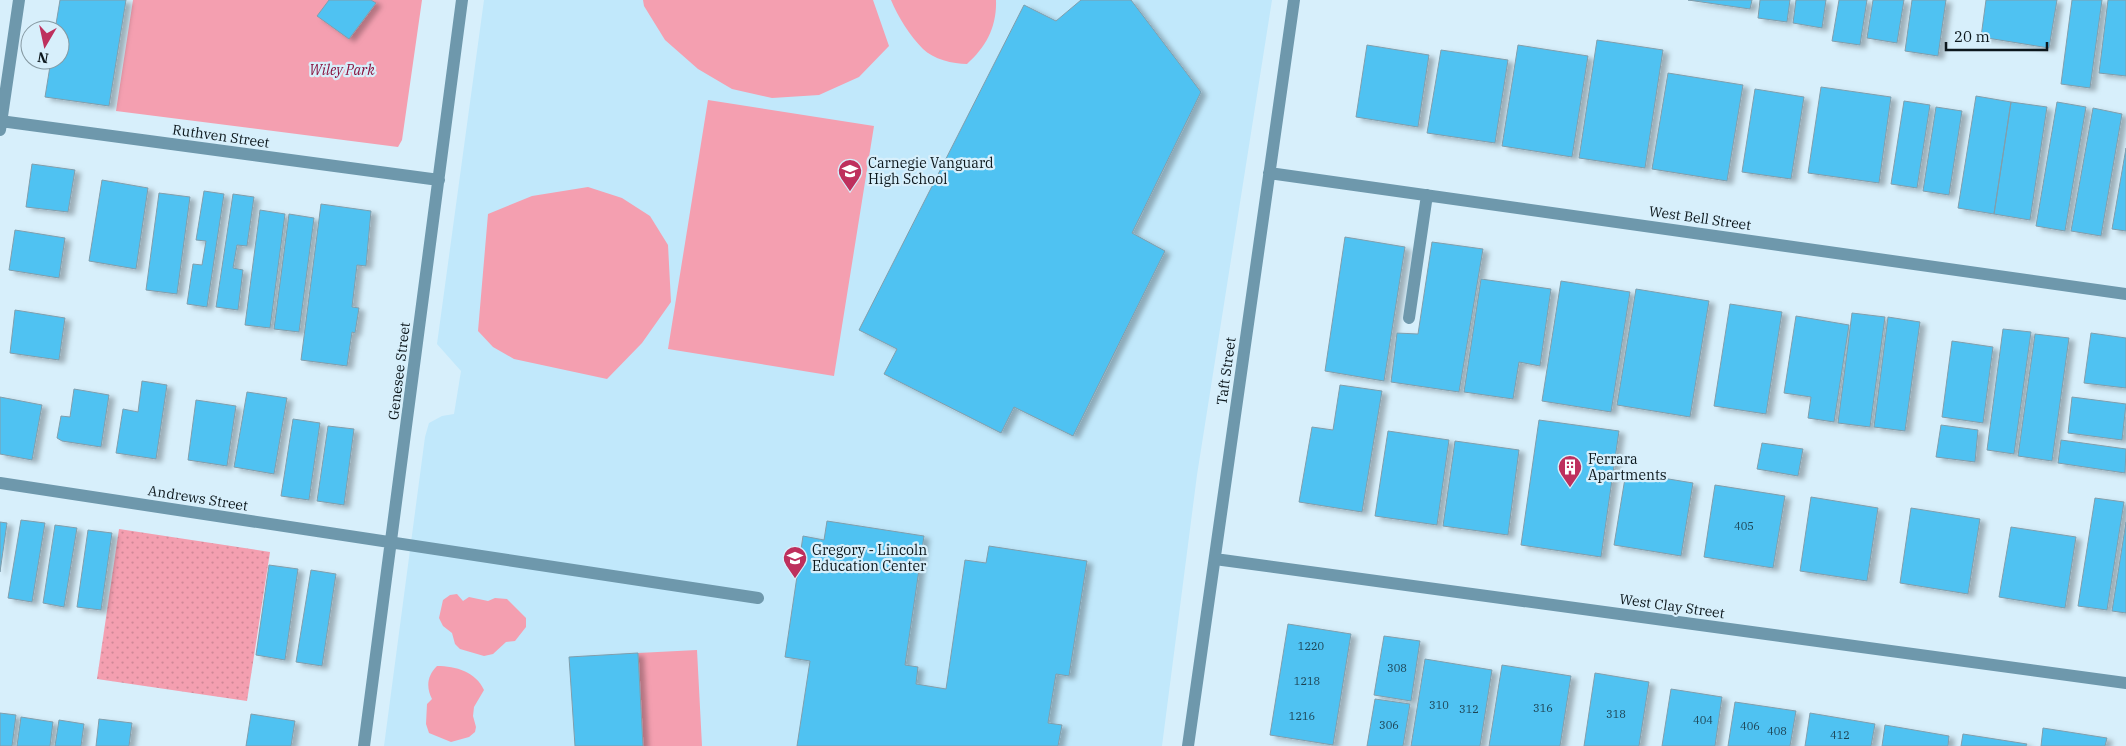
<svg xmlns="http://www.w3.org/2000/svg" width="2126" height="746" font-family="'IBM Plex Serif',serif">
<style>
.built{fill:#c1e8fb}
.grass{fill:url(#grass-dots)}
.park{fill:#f49fb0}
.building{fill:#4fc2f2;stroke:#819eac;filter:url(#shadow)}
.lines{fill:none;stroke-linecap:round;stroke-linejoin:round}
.minor{stroke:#6e98ac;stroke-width:12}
.labels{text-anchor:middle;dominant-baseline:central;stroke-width:4.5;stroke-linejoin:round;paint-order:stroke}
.number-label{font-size:11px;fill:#1d4252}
.park-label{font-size:14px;font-style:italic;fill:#88113d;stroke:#d7effb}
.street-label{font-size:14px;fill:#0c171c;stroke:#d7effb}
.poi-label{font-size:14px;fill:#0c171c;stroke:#d7effb;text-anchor:start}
</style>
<defs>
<pattern id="grass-dots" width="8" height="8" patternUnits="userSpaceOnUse" patternTransform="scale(1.25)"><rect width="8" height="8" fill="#f49fb0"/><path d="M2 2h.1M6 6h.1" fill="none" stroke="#d08897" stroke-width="1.8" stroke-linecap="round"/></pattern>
<filter id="shadow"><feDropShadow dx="5.5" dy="3" stdDeviation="2.5" flood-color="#0004"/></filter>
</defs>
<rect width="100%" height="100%" fill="#d7effb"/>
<path class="built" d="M484,0H1272L1197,475L1162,746H384L425,437L429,423L442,416L454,414L461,371L437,344Z"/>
<path class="grass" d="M119,529L270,552L247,701L97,679Z"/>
<path class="park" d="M133,0H422L402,140L398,147L116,111Z
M643,0H873L889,46L859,77L819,95L772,98L732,89L698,69L665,40L644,6Z
M891,0H996C997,27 986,47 967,64C953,64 933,59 923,49C910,36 898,17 891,0Z
M708,100L874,126L834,376L668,349Z
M588,187L622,198L650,216L668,245L671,302L642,343L607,379L514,359L493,347L478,331L488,214L532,196Z
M457,594L463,601L469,597L488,601L495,598L507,599L526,618V627L515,641L506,642L493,654L484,656L460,649L455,644L452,633L443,626L439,618L443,600L450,595Z
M697,650L702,746H643L638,653Z
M437,666C456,666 476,672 484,690L474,707L473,716L476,727L475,732L469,737L451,742L429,733L426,724L427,704L432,699C426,687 427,676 437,666Z"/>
<path class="building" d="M60,0H126L109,106L45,97L51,60H60V30H55Z
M329,0H371L376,3L349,39L317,16Z
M1081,0H1131L1201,92L1132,233L1165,251L1073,436L1014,407L1001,433L884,374L897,349L859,330L1024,5L1056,21Z
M1688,0H1752L1750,9Z
M1760,0H1790L1787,22L1758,18Z
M1796,0H1826L1822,28L1793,23Z
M1839,0H1867L1860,45L1832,41Z
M1873,0H1904L1897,43L1867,38Z
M1912,0H1946L1938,56L1905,51Z
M1986,0H2057L2049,48L1981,37Z
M2072,0H2102L2090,88L2061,84Z
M2108,0H2126V76L2099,73Z
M1597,40L1663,50L1645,168L1579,158Z
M1367,45L1429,55L1418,127L1356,117Z
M1518,45L1588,56L1572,157L1502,146Z
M1441,50L1508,60L1495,143L1427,133Z
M1668,73L1743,85L1727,181L1652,169Z
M1821,87L1891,97L1879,183L1808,173Z
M1755,89L1804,97L1791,179L1742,172Z
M1976,96L2011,102L1994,214L1958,208Z
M1904,101L1930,105L1917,188L1891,184Z
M2011,102L2047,107L2030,220L1994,214Z
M2057,102L2086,107L2065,231L2036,226Z
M1936,107L1962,111L1949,195L1923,191Z
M2093,108L2122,114L2101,236L2071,231Z
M2126,148V231L2112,229Z
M32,164L75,170L68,212L26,207Z
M102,180L148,188L136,269L89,261Z
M204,191L224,194L207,307L187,304L193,264L202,265L206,241L196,240Z
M159,193L190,197L177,294L146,290Z
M233,194L254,197L247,246L237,245L233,268L243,270L238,310L216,307Z
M321,204L371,211L366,266L357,265L352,307L359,308L355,333L352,332L347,366L301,360Z
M260,210L285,214L270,328L245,325Z
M289,214L314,218L299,332L274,329Z
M15,230L65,238L59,278L9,270Z
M1345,237L1405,247L1384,381L1325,371Z
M1432,242L1483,249L1459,392L1391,382L1397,333L1418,334Z
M1481,279L1551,289L1540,366L1519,362L1513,399L1464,392Z
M1561,281L1630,292L1611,412L1542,401Z
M1636,289L1709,301L1690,417L1617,405Z
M1730,304L1782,312L1766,414L1714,406Z
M15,310L65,318L59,360L10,353Z
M1852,313L1885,317L1870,427L1838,423Z
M1796,316L1849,325L1834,422L1808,418L1811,397L1784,393Z
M1888,317L1920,322L1905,431L1874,427Z
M2003,329L2031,332L2014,454L1987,450Z
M2091,333L2126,338V388L2084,383Z
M2035,334L2069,338L2052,461L2018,456Z
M1952,341L1993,347L1983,423L1942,417Z
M142,381L167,385L156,459L116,453L123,409L138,412Z
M1340,385L1382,391L1362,512L1299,502L1312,427L1333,430Z
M74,389L109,395L101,447L62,441L57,438L61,416L70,417Z
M247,392L287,398L274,474L234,467Z
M0,397L42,405L32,460L0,454Z
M2072,397L2126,404L2122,440L2068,433Z
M196,400L236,406L227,466L188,460Z
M293,419L320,423L309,500L281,496Z
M1539,420L1619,431L1601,557L1521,545Z
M1941,425L1978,430L1975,462L1936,457Z
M328,426L354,429L344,505L317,501Z
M1388,431L1449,440L1437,525L1375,516Z
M2061,440L2126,449L2125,473L2058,463Z
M1455,441L1519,450L1508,535L1443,526Z
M1762,443L1803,449L1798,476L1757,469Z
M1626,472L1693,483L1681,556L1614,545Z
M1715,485L1785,496L1773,568L1704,557Z
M1811,497L1878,508L1867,581L1800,571Z
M2095,498L2124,502L2107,610L2078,606Z
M1911,508L1980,519L1968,594L1900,583Z
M21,520L45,523L32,602L8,598Z
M827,521L924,536L905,665L918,667L916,684L946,689L965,560L986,563L989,546L1087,561L1069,676L1056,674L1048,723L1062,725L1058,746H797L810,661L785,657L803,536L824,540Z
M0,522L7,523L0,572Z
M2126,522V613L2112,611Z
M55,525L77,528L64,607L43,603Z
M2011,527L2076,537L2065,608L1999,597Z
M88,530L112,533L101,610L77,607Z
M269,565L298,569L285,660L256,655Z
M311,570L336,574L322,666L296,662Z
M1288,624L1351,634L1333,745L1270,735Z
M1384,636L1420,641L1411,701L1374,695Z
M638,653L643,746H575L569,657Z
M1425,659L1492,670L1480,746H1411Z
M1502,665L1571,676L1560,746H1489Z
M1595,673L1649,682L1639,746H1584Z
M1671,689L1722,697L1715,746H1662Z
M1375,699L1410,704L1403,746H1367Z
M1735,702L1796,711L1790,746H1728Z
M0,713L16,715L12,746H0Z
M1810,713L1875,724L1871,746H1805Z
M251,714L295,721L291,746H246Z
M21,717L53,722L50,746H17Z
M99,719L132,723L129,746H96Z
M59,720L84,724L81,746H55Z
M1885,725L1949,736L1948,746H1882Z
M2043,728L2107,738L2105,746H2041Z
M1963,734L2027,744L2026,746H1961Z"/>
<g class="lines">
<path class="minor" d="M0,121L439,180
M0,130L19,0
M1269,173L2126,294
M1409,318L1427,195
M0,483L758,598
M1215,559L2126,683
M364,746L462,0
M1188,746L1294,0"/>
</g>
<defs>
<g id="school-pin" transform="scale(1.25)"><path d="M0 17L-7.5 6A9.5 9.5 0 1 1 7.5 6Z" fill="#be305d" stroke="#d7effb"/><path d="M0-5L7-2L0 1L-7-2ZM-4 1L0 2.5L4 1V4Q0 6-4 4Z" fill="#fff"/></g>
<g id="building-pin" transform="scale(1.25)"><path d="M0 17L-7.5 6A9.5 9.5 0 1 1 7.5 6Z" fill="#be305d" stroke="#d7effb"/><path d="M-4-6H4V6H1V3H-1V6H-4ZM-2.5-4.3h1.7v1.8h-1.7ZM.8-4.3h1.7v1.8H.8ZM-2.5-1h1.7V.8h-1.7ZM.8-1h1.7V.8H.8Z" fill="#fff"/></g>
</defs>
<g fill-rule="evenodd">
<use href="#school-pin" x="850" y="171"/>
<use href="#building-pin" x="1570" y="467"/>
<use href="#school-pin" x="795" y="558"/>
</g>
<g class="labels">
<g class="number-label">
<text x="1744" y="526">405</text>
<text x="1311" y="646">1220</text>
<text x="1397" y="668">308</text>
<text x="1307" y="681">1218</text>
<text x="1439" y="705">310</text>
<text x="1543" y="708">316</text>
<text x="1469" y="709">312</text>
<text x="1616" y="714">318</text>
<text x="1302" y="716">1216</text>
<text x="1703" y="720">404</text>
<text x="1389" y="725">306</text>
<text x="1750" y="726">406</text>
<text x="1777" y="731">408</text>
<text x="1840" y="735">412</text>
</g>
<g class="park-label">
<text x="342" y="70">Wiley Park</text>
</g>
<g class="street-label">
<text transform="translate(221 136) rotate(8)">Ruthven Street</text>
<text transform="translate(1700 218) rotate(8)">West Bell Street</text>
<text transform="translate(399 371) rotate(-83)">Genesee Street</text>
<text transform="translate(1226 371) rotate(-82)">Taft Street</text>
<text transform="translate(198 498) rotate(9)">Andrews Street</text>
<text transform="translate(1672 606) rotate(8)">West Clay Street</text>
</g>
<g class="poi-label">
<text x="868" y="163">Carnegie Vanguard<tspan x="868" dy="16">High School</tspan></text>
<text x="1588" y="459">Ferrara<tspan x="1588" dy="16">Apartments</tspan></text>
<text x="812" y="550">Gregory - Lincoln<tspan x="812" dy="16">Education Center</tspan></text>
</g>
</g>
<g transform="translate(45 45) rotate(189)"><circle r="24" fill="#d7effb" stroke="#8699a2"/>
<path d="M0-4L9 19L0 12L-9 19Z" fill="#be305d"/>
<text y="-8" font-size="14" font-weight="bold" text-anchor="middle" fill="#0c171c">N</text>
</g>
<path d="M1946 42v8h101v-8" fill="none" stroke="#0c171c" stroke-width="2.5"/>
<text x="1954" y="42" font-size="15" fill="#0c171c" stroke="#d7effb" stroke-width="4" paint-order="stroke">20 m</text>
</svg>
